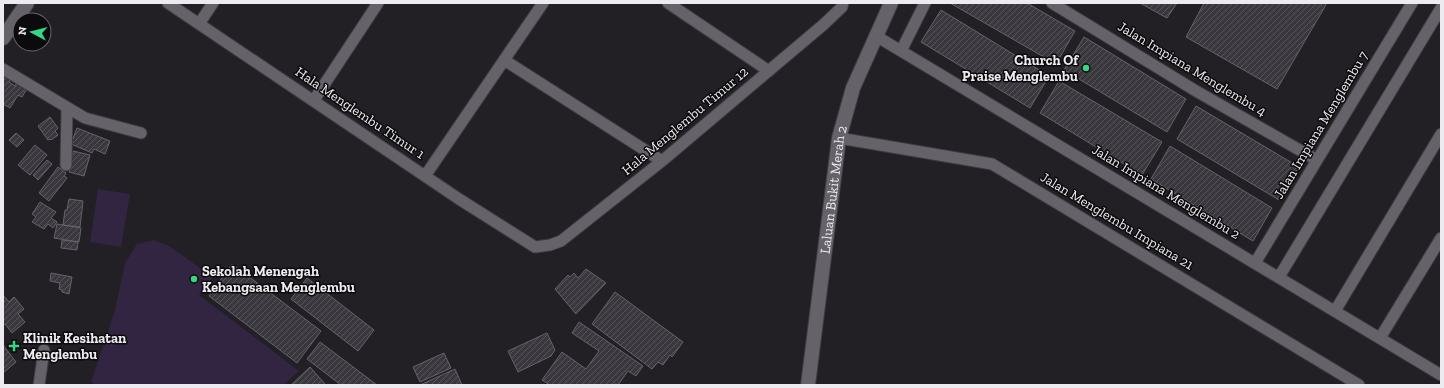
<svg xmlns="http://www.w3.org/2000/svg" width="1444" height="388" font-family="'Zilla Slab',serif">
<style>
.pitch{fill:#322542}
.building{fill:url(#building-hatch);stroke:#65626a}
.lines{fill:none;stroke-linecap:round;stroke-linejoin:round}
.minor-casing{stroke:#3d3b40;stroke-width:13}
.tertiary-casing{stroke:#3d3b40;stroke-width:16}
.minor{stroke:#65626a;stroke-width:11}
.tertiary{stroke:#65626a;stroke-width:14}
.poi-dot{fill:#35d881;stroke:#0b0a0c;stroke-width:1.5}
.labels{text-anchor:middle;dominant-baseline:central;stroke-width:3;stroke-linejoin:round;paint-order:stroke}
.poi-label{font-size:14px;font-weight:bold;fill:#edebef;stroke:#0b0a0c;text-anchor:start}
.street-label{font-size:14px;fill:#edebef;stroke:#0b0a0c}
</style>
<defs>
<pattern id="building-hatch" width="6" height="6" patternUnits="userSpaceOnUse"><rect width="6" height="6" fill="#3a373e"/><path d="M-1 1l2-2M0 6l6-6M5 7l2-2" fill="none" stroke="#57545a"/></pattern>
</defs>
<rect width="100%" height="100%" fill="#221f25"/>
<path class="pitch" d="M98,189L130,194L121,247L90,242Z
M154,240L169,246L213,277L199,295L299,371L283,385H96L91,382L115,310L125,263L137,244Z"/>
<path class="building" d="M950,3H1027L1075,31L1056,64Z
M1140,3H1177L1167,18Z
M1204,3H1327L1277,89L1186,37Z
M941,10L1049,76L1030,108L921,42Z
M1084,37L1186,99L1167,132L1064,70Z
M3,70L13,76L9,82L15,86L18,81L28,87L22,97L18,95L10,108L3,104Z
M1059,81L1162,142L1142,175L1040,113Z
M1196,106L1299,167L1279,200L1177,139Z
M50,117L58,128L55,131L58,135L51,140L50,139L48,140L38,126Z
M77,128L110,141L105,154L94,149L92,153L71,144Z
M16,133L24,140L17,147L9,140Z
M35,145L47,155L30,175L18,165Z
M1170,146L1272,208L1253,241L1151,179Z
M73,151L90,155L84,176L69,172L71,165H69Z
M47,160L52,164L38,180L33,175Z
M58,167L66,173L64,176L67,178L49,201L39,193Z
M69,199L83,201L80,227L63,225L65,210H67Z
M40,202L56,212L51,218L57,222L53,228L48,224L44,229L32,222L36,217L32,214Z
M57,224L81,228L79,242L54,238Z
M62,240L78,242L77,250L61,248Z
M232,264L321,331L297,363L209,296Z
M586,269L606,283L576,314L555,289L568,275L570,277L574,273L578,278Z
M51,273L72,277L69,294L62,292V290L59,289L60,283L50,281Z
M307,278L374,330L358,351L291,299Z
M615,292L683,342L672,357L670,355L663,365L658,362L652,369L592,324Z
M3,295L9,302L14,297L24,309L18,314L25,322L12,333L5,324L3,325Z
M579,322L643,366L636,376L628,371L618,385L615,384L614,385H550L542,380L562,352L586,369L599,351L572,333Z
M547,333L555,350L551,356L518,372L508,351Z
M320,342L377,385H341L307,359Z
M3,345L16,362L3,373Z
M444,353L451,368L420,382L413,367Z
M310,367L325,384L324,385H291Z
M455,369L462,385H420Z"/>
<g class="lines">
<g class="minor-casing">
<path id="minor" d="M168,3L459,199L535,247L550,245L561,241L662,161L823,25L842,7L843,3
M668,3L769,71
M1052,3L1196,91L1317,160
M199,24L213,3
M876,36L1441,375
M901,51L925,3
M504,60L662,161
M3,69L85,118L141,133
M314,100L378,3
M839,138L992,164L1359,385
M66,165L67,108
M425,176L543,3
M1255,263L1412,3
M1279,277L1441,8
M1335,311L1441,134
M1380,338L1441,238
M39,385L44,350"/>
</g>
<g class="tertiary-casing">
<g id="tertiary">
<path d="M3,38L27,3"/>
<path id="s1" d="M808,385L839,138L853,88L891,3"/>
</g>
</g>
<use href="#minor" class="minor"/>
<use href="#tertiary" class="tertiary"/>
</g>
<g class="poi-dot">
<circle cx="1086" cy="68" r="4"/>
<circle cx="194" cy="279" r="4"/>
<path d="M12 340h4v4h4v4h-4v4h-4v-4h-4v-4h4z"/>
</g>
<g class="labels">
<g class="poi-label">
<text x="1078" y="60" text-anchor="end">Church Of<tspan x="1078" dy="16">Praise Menglembu</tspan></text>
<text x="202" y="271">Sekolah Menengah<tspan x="202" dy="16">Kebangsaan Menglembu</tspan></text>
<text x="23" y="338">Klinik Kesihatan<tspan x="23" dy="16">Menglembu</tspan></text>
</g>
<g class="street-label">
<text transform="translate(1192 69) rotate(31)">Jalan Impiana Menglembu 4</text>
<text transform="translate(360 113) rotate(34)">Hala Menglembu Timur 1</text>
<text transform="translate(685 121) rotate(-40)">Hala Menglembu Timur 12</text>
<text transform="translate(1321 125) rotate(-59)">Jalan Impiana Menglembu 7</text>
<text stroke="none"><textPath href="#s1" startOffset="197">Laluan Bukit Merah 2</textPath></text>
<text transform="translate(1166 192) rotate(31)">Jalan Impiana Menglembu 2</text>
<text transform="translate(1117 221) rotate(31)">Jalan Menglembu Impiana 21</text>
</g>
</g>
<rect width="1444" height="388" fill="none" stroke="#edebef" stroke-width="8"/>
<g transform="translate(32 32) rotate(277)"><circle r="19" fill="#0b0a0c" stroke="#656467"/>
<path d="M0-3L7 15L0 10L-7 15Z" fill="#35d881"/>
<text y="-6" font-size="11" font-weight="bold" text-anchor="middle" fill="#edebef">N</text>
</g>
</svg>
